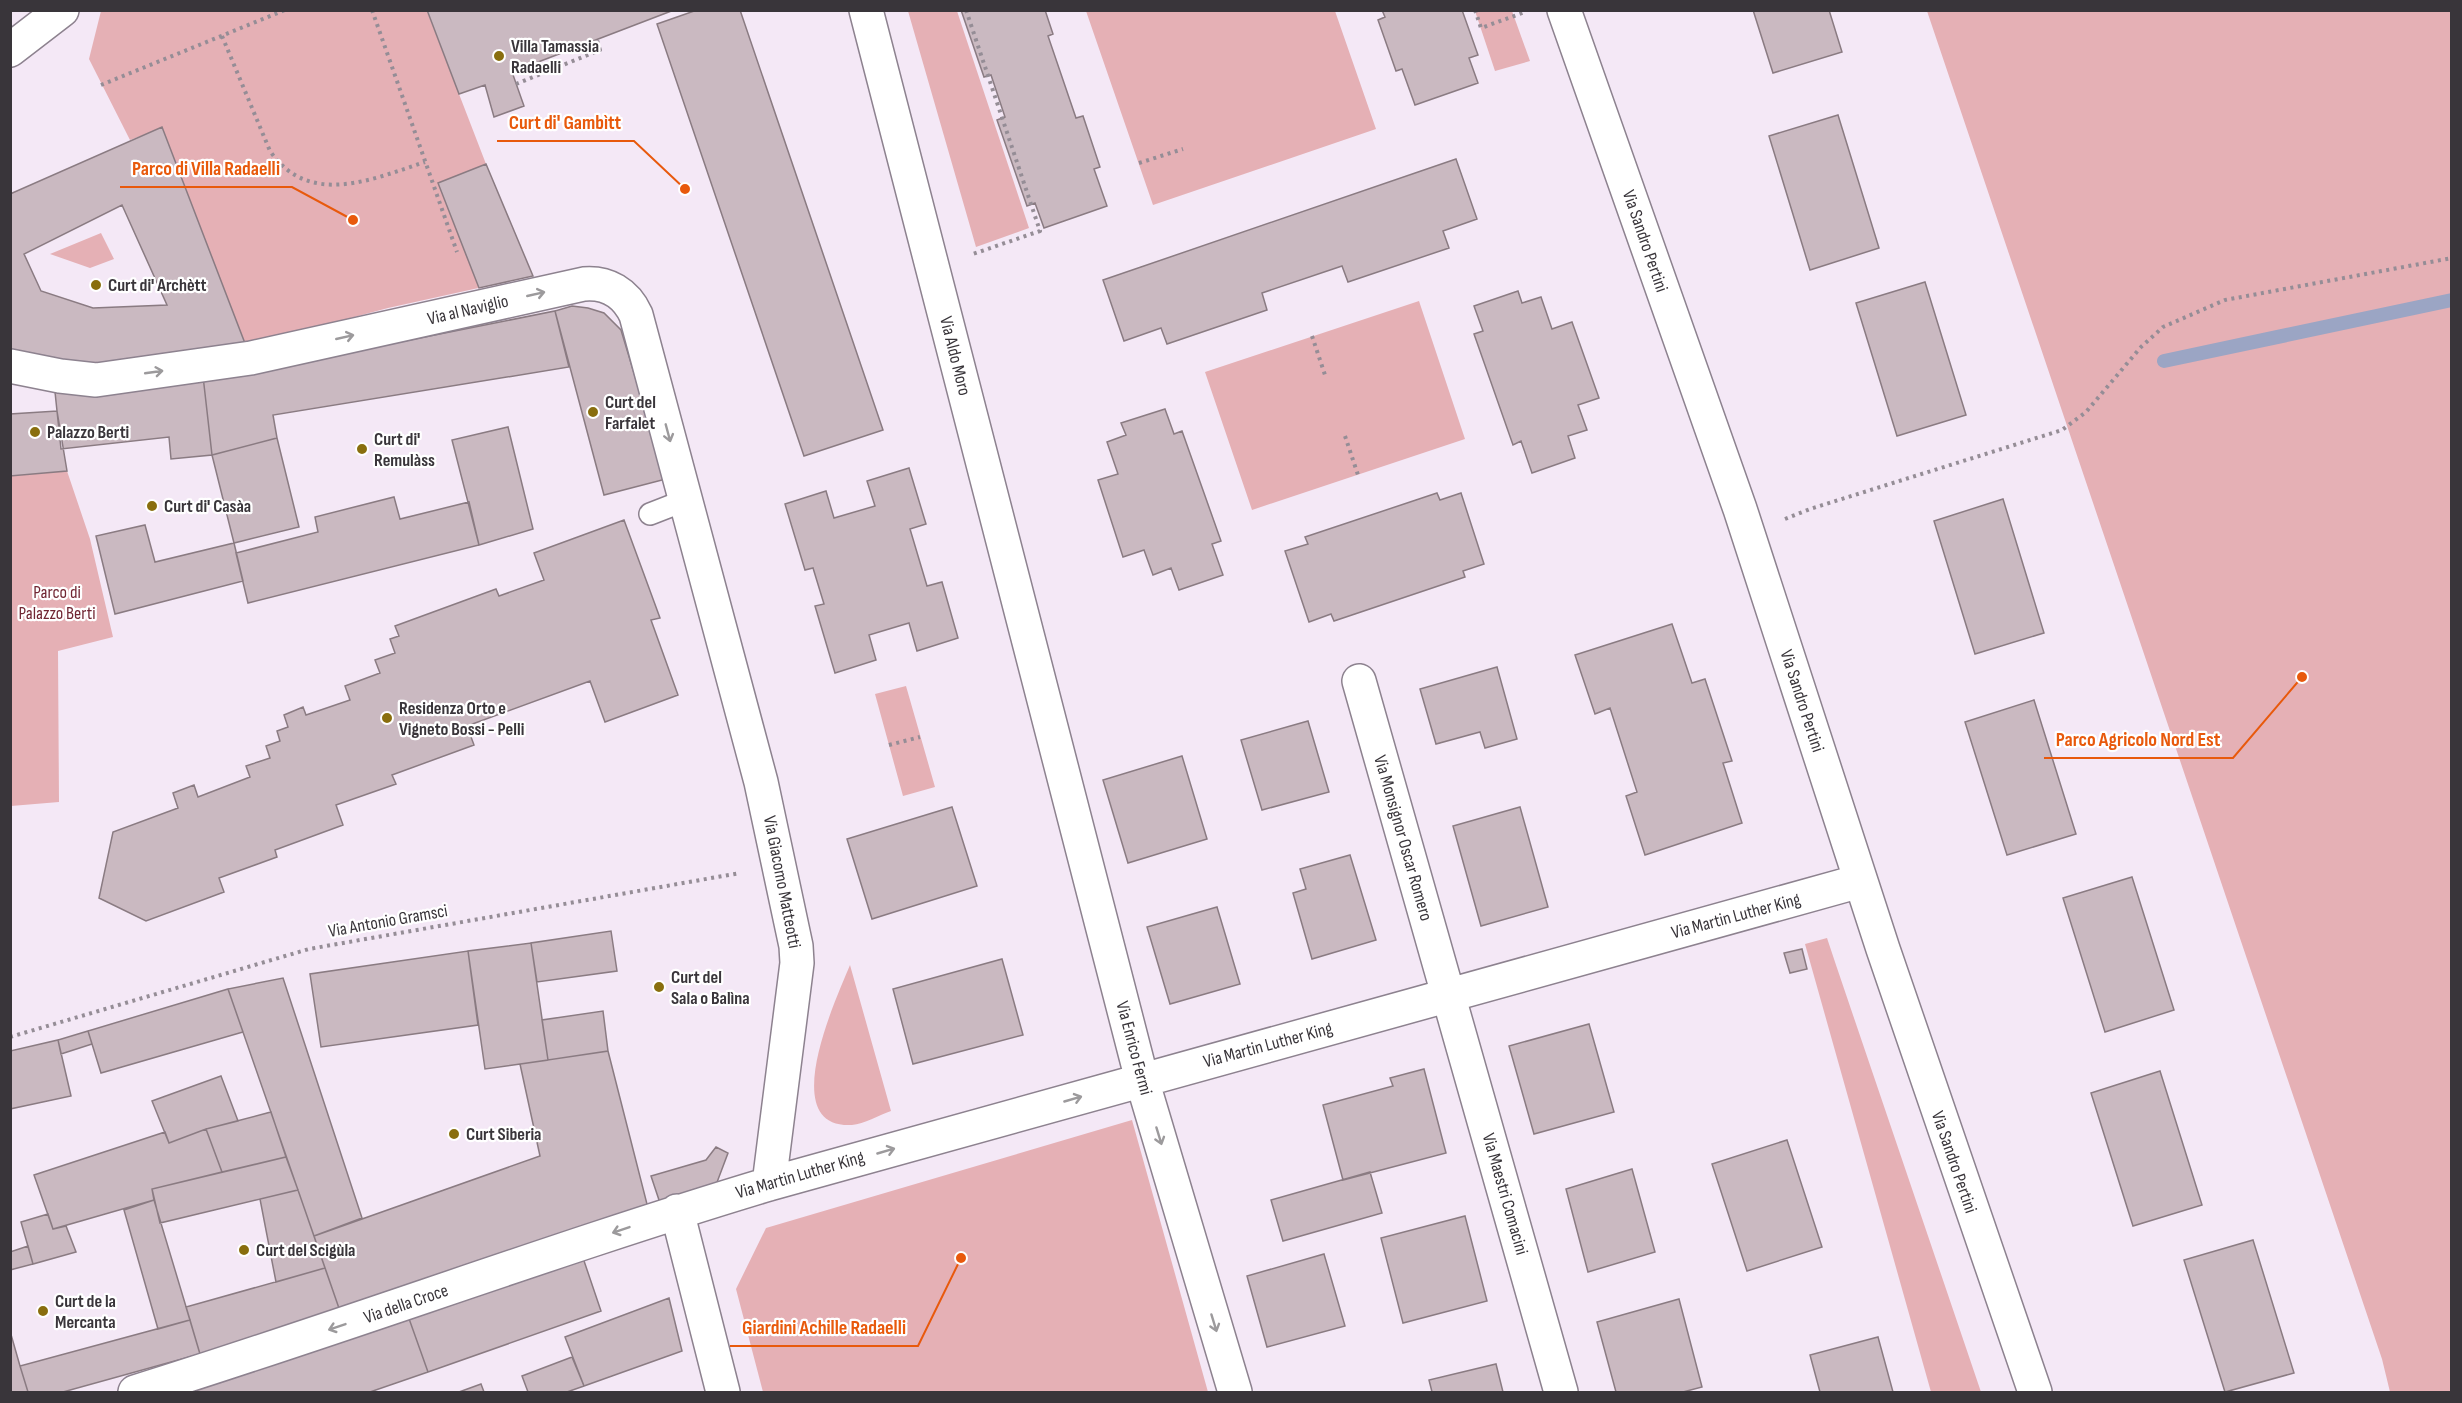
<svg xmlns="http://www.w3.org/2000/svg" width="2462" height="1403" font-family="'Sofia Sans Condensed',sans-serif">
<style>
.green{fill:#e5b0b5}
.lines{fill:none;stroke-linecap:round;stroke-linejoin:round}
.stream{stroke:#9ba5c4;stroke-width:14}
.building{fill:#cab9c1;stroke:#8a7b82;stroke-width:1.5;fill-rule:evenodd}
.service-casing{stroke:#8d828f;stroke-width:24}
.minor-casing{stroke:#8d828f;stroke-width:36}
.tertiary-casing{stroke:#8d828f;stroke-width:36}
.path{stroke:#958d96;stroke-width:4;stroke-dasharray:3 4.5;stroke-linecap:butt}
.service{stroke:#fff;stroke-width:21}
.minor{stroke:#fff;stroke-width:33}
.tertiary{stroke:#fff;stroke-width:33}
.oneway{stroke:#9c9a9c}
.poi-dot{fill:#896e0e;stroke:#fff;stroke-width:2}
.labels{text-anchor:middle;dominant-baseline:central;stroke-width:4.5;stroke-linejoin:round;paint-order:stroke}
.poi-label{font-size:18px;font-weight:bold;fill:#39353a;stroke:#fff;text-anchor:start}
.street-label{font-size:18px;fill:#39353a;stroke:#fff}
.park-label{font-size:18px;fill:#712633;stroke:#fff}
.leader{fill:none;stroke:#e8590c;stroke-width:2}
.callout-dot{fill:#e8590c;stroke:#fff;stroke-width:2}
.callout-label{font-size:20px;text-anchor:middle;font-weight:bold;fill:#e8590c;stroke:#fff;stroke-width:4.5;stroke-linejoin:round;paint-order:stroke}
</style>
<rect width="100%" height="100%" fill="#f4e8f6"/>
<path class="green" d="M101,11H427L486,164L533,276L388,308L246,346L162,128L130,140L89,59Z
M908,11H957L1029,228L976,247Z
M1086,11H1335L1376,129L1153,205Z
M1475,11H1512L1530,61L1495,71Z
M1927,11H2451V1392H2390L2382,1359Z
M101,233L114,259L90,268L50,254Z
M1419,301L1465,439L1252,510L1205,372Z
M67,471L90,539L113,637L58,651L59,802L11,806V476Z
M906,686L935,787L903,796L875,694Z
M1827,938L1836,965L1981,1392H1931L1805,944Z
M850,965L891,1111C879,1115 864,1124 852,1125C775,1129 837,997 850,965Z
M1132,1120L1208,1392H763L736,1289L766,1228Z"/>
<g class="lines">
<path class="stream" d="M2164,361L2452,300"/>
</g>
<path class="building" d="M427,10H674L512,72L524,106L494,117L485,85L459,94Z
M697,10H740L883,430L804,456L657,24Z
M961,10H1045L1053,34L1048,36L1076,118L1083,116L1100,167L1094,169L1107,206L1044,228L1035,203L1027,206L997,120L1005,117L991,75L984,77Z
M1382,10H1462L1478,55L1469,58L1478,83L1415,105L1402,69L1396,71L1378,20L1385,17Z
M1753,10H1829L1842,52L1773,73Z
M1838,115L1879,248L1810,270L1769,136Z
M162,127L246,346L74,368L10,357V194ZM122,205L167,305L93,308L41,291L24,254Z
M1456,159L1477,219L1443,231L1449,248L1348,282L1342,266L1262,293L1267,310L1167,344L1161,328L1124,341L1103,280Z
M486,164L533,276L479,288L438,183Z
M1925,282L1966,415L1897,436L1856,303Z
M1518,291L1522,303L1541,297L1552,329L1572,322L1599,398L1578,405L1587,430L1568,436L1575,458L1532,473L1521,441L1513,445L1474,334L1483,331L1474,306Z
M572,306L588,308L604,313L621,330L666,479L604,495L555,311Z
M555,311L569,367L273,415L277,438L212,455L203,376L294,363Z
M203,376L212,455L171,459L169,437L61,449L55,392Z
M1165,409L1174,434L1182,431L1221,541L1212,544L1223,575L1179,590L1171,568L1153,575L1144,550L1123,557L1098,480L1118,474L1107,442L1126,435L1121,423Z
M57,411L67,471L10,476V414Z
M508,427L533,529L479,545L452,440Z
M277,438L299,527L234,543L212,455Z
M909,468L926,524L910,529L927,586L942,582L958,638L917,651L909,623L869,635L876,660L835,673L815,606L824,604L813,568L805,570L785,504L826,491L834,518L875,506L867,481Z
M1437,493L1440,500L1461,493L1484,564L1463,571L1465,577L1334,621L1331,614L1309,622L1285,551L1308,544L1305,537Z
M394,497L400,519L469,502L479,545L248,603L236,553L318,532L315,517Z
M2003,499L2044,633L1975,654L1934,521Z
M624,520L660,618L651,620L678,695L605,722L590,681L467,726L474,745L392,775L396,784L336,805L343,825L275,850L277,857L219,878L224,892L146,921L99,898L113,832L178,808L173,793L194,785L198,797L250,777L246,766L270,758L266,746L280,741L277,731L288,727L284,715L303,707L306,715L350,700L345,686L380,673L375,660L395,653L390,639L399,636L395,626L496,589L499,596L544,580L534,553Z
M145,525L155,562L234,543L243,581L115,614L96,536Z
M1672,624L1692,683L1705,679L1732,761L1723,763L1742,823L1645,855L1626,796L1637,792L1610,708L1595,714L1575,655Z
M1497,667L1517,739L1485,748L1480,732L1436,744L1420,689Z
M2034,700L2076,834L2007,855L1965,722Z
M1308,721L1329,792L1262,810L1241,740Z
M1182,756L1207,839L1128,863L1103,780Z
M952,807L977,886L872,919L847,839Z
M1520,807L1548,907L1481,926L1453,826Z
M1350,855L1376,940L1312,959L1293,893L1306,889L1300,869Z
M2132,877L2174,1010L2105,1032L2063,898Z
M1217,907L1240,984L1170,1004L1147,927Z
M611,931L617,971L537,982L531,943Z
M531,943L548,1060L485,1069L468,951Z
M1802,949L1807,969L1790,973L1784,953Z
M468,951L478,1025L321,1047L310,974Z
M1002,959L1023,1035L913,1064L893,989Z
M283,978L362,1218L314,1236L228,989Z
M228,989L243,1032L101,1073L88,1031Z
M603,1011L608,1051L548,1060L542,1020Z
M1589,1024L1614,1112L1534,1134L1509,1046Z
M88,1031L92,1044L61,1054L58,1040Z
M58,1040L71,1096L10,1109V1051Z
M608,1051L648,1208L341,1314L314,1236L540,1156L520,1064Z
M1424,1069L1446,1153L1343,1180L1323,1105L1393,1086L1390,1078Z
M2160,1071L2202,1205L2133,1226L2091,1093Z
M221,1076L238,1121L206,1129L169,1143L152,1101Z
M271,1112L286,1157L222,1172L206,1129Z
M206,1129L222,1172L152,1189L154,1200L53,1229L34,1175L165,1132L169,1143Z
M1787,1140L1822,1247L1747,1271L1712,1164Z
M716,1147L728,1153L716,1185L660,1203L651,1176L706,1160Z
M286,1157L298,1190L160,1223L152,1189Z
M1632,1169L1655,1252L1588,1272L1566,1189Z
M1370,1172L1382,1213L1283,1241L1271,1200Z
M298,1190L325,1268L276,1282L260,1199Z
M154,1200L190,1320L158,1329L124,1210Z
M48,1214L53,1229L66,1226L76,1252L33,1264L21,1222Z
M1465,1216L1487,1301L1403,1323L1381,1238Z
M2253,1240L2294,1373L2225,1392L2184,1260Z
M28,1246L33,1264L10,1270V1252Z
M581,1252L601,1311L428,1372L407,1313Z
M1324,1254L1345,1326L1267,1347L1247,1276Z
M325,1268L341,1314L200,1354L186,1307Z
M669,1298L682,1351L584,1386L565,1337Z
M1679,1299L1702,1387L1683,1392H1616L1597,1322Z
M407,1313L428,1372L370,1392H181Z
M190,1320L200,1354L63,1392H28L20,1366Z
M10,1331L20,1366L28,1392H10Z
M1878,1337L1893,1392H1820L1810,1355Z
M572,1357L584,1386L567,1392H528L522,1376Z
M1496,1364L1503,1392H1432L1429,1380Z
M481,1384L484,1392H459Z"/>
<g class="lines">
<g class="service-casing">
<path id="service" d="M650,514L686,500"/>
</g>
<g class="minor-casing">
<path id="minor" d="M866,10L1142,1080L1235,1392
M1564,10L1740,509L1883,949L2035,1392
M10,366L60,376L96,380L251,358L584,284C607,282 626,293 636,315L761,782L796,946L797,963L769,1184
M1359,681L1561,1392
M677,1211L723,1392
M135,1392C347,1326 556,1248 769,1184L1860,881"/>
</g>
<g class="tertiary-casing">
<path id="tertiary" d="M10,50L62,10"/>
</g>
<path class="path" d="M372,10L457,252
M966,10L1040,231L970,255
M1475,10L1481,28L1525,12
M222,36L270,151C309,208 373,179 425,162
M516,84L600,50L597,40
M101,85L285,10
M1139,163L1183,149
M1312,336L1326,378
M1345,436L1358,475
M1785,519L1810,509L2062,430L2086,412L2141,347L2163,327L2225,300L2452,258
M889,745L920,737
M10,1037L309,949L740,873"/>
<use href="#service" class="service"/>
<use href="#minor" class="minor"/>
<use href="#tertiary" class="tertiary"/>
</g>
<defs><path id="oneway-shaft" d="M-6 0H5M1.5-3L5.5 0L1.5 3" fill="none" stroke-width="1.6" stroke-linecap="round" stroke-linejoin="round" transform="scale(1.5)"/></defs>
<g class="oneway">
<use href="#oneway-shaft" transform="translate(536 294) rotate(-13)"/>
<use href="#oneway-shaft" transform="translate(345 337) rotate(-13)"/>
<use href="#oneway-shaft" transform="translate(154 372) rotate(-8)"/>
<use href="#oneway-shaft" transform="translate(668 433) rotate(75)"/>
<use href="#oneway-shaft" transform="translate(1073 1099) rotate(-16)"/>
<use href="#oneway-shaft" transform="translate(1159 1136) rotate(73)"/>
<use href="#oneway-shaft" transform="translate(886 1151) rotate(-16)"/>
<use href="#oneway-shaft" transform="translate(621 1230) rotate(161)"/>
<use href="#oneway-shaft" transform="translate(1214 1323) rotate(73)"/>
<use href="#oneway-shaft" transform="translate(337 1327) rotate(161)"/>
</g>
<g class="poi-dot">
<circle cx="499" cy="56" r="6"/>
<circle cx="96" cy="285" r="6"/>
<circle cx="593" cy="412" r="6"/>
<circle cx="35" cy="432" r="6"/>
<circle cx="362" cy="449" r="6"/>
<circle cx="152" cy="506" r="6"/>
<circle cx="387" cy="718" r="6"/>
<circle cx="659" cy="987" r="6"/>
<circle cx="454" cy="1134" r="6"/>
<circle cx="244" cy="1250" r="6"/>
<circle cx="43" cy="1311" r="6"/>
</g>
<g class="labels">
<g class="poi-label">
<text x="511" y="46">Villa Tamassia<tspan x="511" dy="21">Radaelli</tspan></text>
<text x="108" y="285">Curt di' Archètt</text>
<text x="605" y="402">Curt del<tspan x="605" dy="21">Farfalet</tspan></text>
<text x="47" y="432">Palazzo Berti</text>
<text x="374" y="439">Curt di'<tspan x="374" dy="21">Remulàss</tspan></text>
<text x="164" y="506">Curt di' Casàa</text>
<text x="399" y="708">Residenza Orto e<tspan x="399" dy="21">Vigneto Bossi - Pelli</tspan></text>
<text x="671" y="977">Curt del<tspan x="671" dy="21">Sala o Balìna</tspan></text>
<text x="466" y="1134">Curt Siberia</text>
<text x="256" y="1250">Curt del Scigùla</text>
<text x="55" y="1301">Curt de la<tspan x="55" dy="21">Mercanta</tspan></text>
</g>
<g class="street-label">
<text transform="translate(1645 241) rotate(71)">Via Sandro Pertini</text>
<text transform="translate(468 310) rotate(-13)">Via al Naviglio</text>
<text transform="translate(955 356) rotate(76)">Via Aldo Moro</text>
<text transform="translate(1802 701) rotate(72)">Via Sandro Pertini</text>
<text transform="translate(1403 838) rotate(74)">Via Monsignor Oscar Romero</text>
<text transform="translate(782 882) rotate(79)">Via Giacomo Matteotti</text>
<text transform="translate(1736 916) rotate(-15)">Via Martin Luther King</text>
<text transform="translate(388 921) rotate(-10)">Via Antonio Gramsci</text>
<text transform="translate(1268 1045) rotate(-15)">Via Martin Luther King</text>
<text transform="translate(1134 1048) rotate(75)">Via Enrico Fermi</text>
<text transform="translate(1954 1162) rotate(71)">Via Sandro Pertini</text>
<text transform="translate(800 1175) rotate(-16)">Via Martin Luther King</text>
<text transform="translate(1505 1194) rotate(74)">Via Maestri Comacini</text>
<text transform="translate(406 1304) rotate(-19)">Via della Croce</text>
</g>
<g class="park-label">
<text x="57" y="592">Parco di<tspan x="57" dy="21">Palazzo Berti</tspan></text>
</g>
</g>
<path class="leader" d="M685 189L634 141H497M353 220L292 187H120M2302 677L2233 758H2044M961 1258L918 1346H730"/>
<g class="callout-dot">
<circle cx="685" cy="189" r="6"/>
<circle cx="353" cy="220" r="6"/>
<circle cx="2302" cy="677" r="6"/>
<circle cx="961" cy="1258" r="6"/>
</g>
<g class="callout-label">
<text x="565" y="129">Curt di' Gambìtt</text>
<text x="206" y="175">Parco di Villa Radaelli</text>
<text x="2138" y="746">Parco Agricolo Nord Est</text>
<text x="824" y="1334">Giardini Achille Radaelli</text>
</g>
<rect width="2462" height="1403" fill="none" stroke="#39353a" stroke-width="24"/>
</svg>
